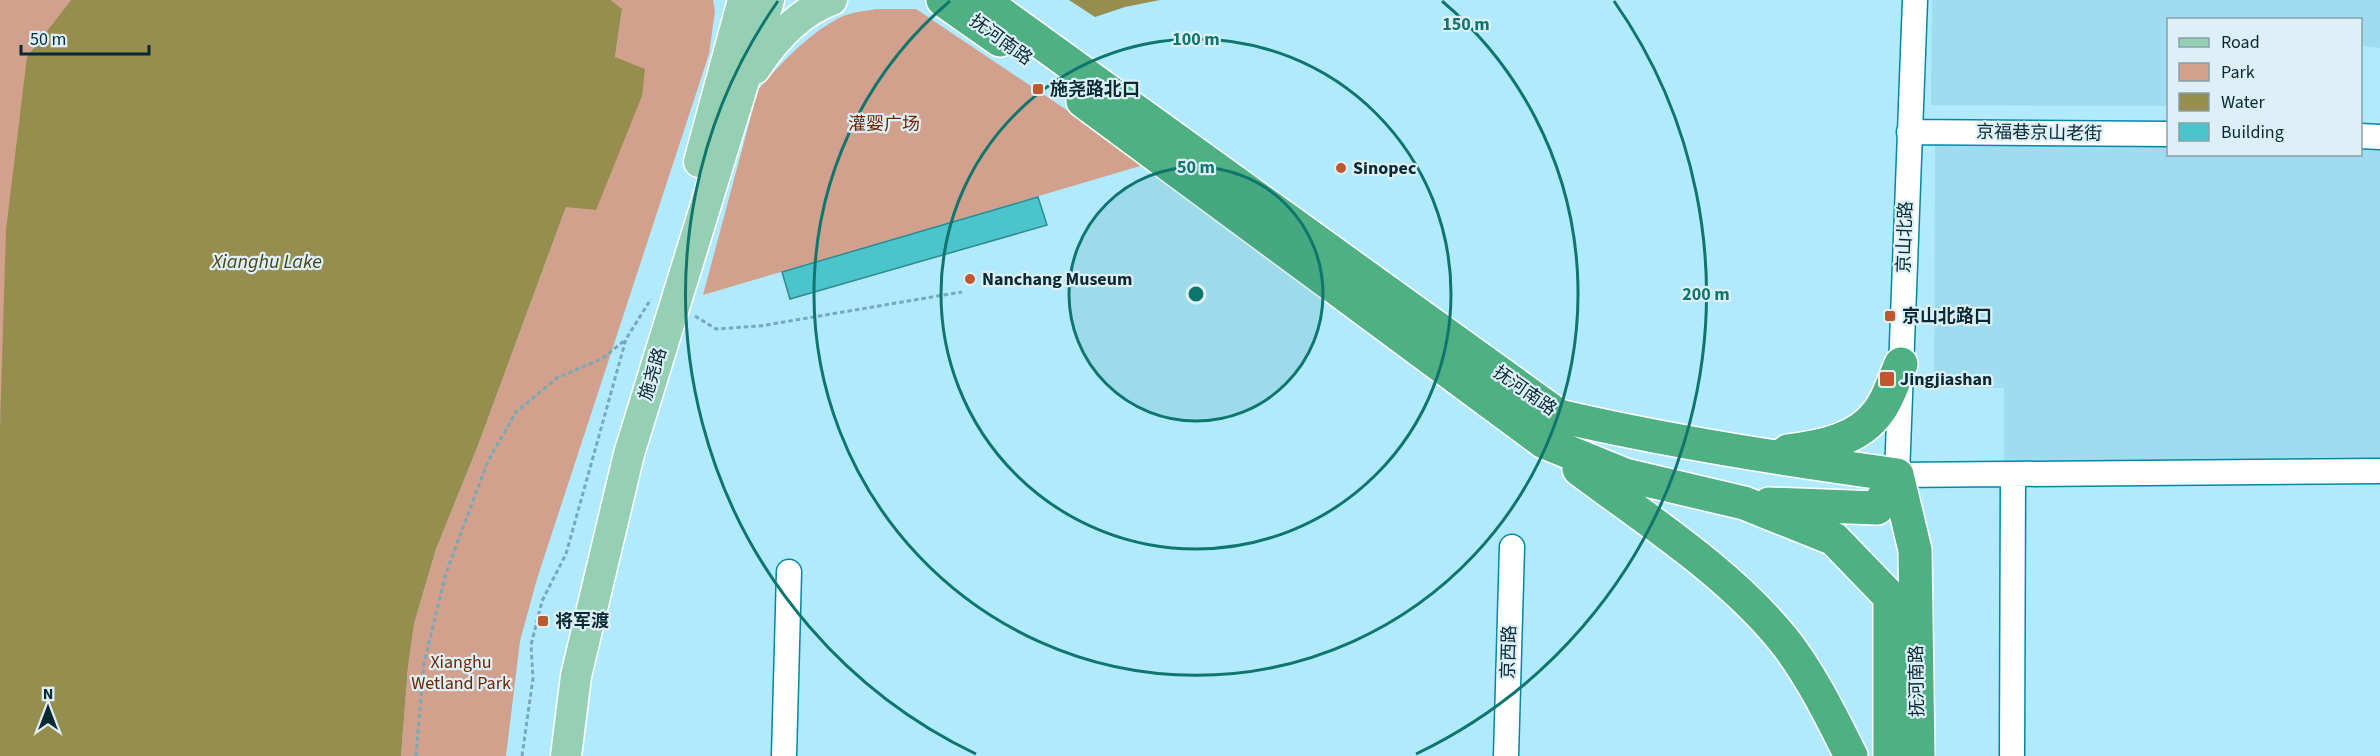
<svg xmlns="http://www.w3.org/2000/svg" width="2380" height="756" font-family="'Source Sans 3','Noto Sans SC',sans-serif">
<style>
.built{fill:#9fdcf0}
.green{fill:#d2a18e}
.water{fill:#968d4e}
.building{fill:#4cc4cb;stroke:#2f8a90;stroke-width:1.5}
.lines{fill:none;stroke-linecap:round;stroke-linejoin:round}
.minor-casing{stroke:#0287a5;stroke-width:27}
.major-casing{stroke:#fff;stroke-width:33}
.highway-casing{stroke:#fff;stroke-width:36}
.path{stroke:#78a9b9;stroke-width:3;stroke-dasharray:4.5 3;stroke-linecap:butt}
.minor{stroke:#fff;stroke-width:24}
.major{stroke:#95d0b5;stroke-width:30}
.highway{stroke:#4eb083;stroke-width:33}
.ring{fill:none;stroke:#0f766e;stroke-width:3}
.poi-dot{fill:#bf582f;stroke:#def0f7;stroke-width:2}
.labels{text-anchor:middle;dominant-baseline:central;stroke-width:4.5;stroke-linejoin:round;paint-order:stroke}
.street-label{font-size:18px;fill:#072933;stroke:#def0f7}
.poi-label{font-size:18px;font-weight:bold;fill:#072933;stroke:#def0f7;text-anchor:start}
.park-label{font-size:18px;fill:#702501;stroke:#def0f7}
.water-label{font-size:20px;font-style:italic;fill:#4a4311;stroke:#def0f7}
.centre{fill:#0f766e;stroke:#def0f7;stroke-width:3}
.ring-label{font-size:18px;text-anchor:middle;font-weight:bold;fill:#0f766e;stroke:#def0f7;stroke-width:4.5;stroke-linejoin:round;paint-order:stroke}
</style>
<rect width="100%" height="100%" fill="#b1eafd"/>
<path class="built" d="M1932,0H2380V48L2361,46L2360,20H2168V106L1931,105Z
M1935,139L2168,140V154H2360L2361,141H2380V468L2004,467V388H1934Z"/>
<path class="green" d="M0,0H71L27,58L0,425Z
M611,0H713L715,11L709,54L537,579L520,641L506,756H401L408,667L414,624L436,549L477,448L566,207L615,57L622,10Z
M876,9H916L1147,164L703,295L758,90C782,62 810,32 843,16C853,12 865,11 876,9Z"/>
<path class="water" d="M71,0H611L622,9L615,57L645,69L642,96L596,210L566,207L477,448L436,549L414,624L408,667L401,756H0V426L6,230L27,57Z
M1069,0H1160L1125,7L1095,17Z"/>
<path class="building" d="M1038,197L1047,225L790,299L782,272Z"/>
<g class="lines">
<g class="minor-casing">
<path id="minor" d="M1915,0L1897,475L2380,471
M1909,132L2168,134
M2360,136L2380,137
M784,756L789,572
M1506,756L1512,547
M2012,756L2013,474"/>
</g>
<g class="major-casing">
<path id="major" d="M755,69C774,40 799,12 832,0
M699,162L743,0
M566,756L576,676L629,454L769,0"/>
</g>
<g class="highway-casing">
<path id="highway" d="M943,0L1000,40
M982,0L1559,416C1671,442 1783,459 1897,475L1915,550L1918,756
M1083,101L1544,442L1625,475L1744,503L1834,539L1890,597V756
M1788,451C1821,447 1859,440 1879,411C1889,398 1894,379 1901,364
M1579,469C1648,521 1726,570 1782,638C1809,671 1832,718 1851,756
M1769,504L1877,508L1897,475L1896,487"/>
</g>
<path class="path" d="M695,316L716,329L760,326L962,292
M416,756L424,663L446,573L488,461L516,412L557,378L603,358L625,340
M522,756L533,678L531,645L542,601L566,554L626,339L651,299"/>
<use href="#minor" class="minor"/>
<use href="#major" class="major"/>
<use href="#highway" class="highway"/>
</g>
<circle cx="1196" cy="294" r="127" fill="#0f766e" fill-opacity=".12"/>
<g class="ring">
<circle cx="1196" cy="294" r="127"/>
<circle cx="1196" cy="294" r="255"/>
<path d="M1442 1A382 382 0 1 1 950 1"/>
<path d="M976 754A510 510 0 0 1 778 1M1614 1A510 510 0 0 1 1416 754"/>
</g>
<g class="poi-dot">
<rect x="1032" y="83" width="12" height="12" rx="3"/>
<circle cx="1341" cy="168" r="6"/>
<circle cx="970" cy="279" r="6"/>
<rect x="1884" y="310" width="12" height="12" rx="3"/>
<rect x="1879" y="371" width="16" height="16" rx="3"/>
<rect x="537" y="615" width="12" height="12" rx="3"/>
</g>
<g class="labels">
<g class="street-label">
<text transform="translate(1001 40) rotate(36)">抚河南路</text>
<text transform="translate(2039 133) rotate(1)">京福巷京山老街</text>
<text transform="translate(1905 237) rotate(-88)">京山北路</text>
<text transform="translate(653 374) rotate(-73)">施尧路</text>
<text transform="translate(1525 391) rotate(35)">抚河南路</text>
<text transform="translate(1509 652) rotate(-88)">京西路</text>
<text transform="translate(1917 681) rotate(-91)">抚河南路</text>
</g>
<g class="poi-label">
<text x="1050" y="89">施尧路北口</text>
<text x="1353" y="168">Sinopec</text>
<text x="982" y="279">Nanchang Museum</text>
<text x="1902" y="316">京山北路口</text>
<text x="1900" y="379">Jingjiashan</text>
<text x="555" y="621">将军渡</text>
</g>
<g class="park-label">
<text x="884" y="124">灌婴广场</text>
<text x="461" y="662">Xianghu<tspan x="461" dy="21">Wetland Park</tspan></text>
</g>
<g class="water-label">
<text x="267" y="262">Xianghu Lake</text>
</g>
</g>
<circle cx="1196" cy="294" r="9" class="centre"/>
<g class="ring-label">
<text x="1466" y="30">150 m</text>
<text x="1196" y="45">100 m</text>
<text x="1196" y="173">50 m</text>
<text x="1706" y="300">200 m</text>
</g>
<rect x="2167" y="18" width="195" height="138" fill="#def0f7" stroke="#88a0a9" stroke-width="1.5"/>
<rect x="2179" y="38" width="30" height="9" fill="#95d0b5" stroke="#88a0a9" stroke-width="1.5"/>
<text x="2221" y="48" font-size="18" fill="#072933">Road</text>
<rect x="2179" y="63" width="30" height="18" fill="#d2a18e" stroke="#88a0a9" stroke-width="1.5"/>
<text x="2221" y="78" font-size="18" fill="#072933">Park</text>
<rect x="2179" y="93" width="30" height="18" fill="#968d4e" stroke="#88a0a9" stroke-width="1.5"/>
<text x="2221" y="108" font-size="18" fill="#072933">Water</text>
<rect x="2179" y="123" width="30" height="18" fill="#4cc4cb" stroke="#88a0a9" stroke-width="1.5"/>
<text x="2221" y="138" font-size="18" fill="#072933">Building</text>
<g transform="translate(48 708)" stroke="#def0f7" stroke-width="4.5" paint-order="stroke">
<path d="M0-4.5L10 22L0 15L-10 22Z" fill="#072933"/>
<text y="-9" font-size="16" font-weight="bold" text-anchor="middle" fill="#072933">N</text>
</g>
<path d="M21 45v9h128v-9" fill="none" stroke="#072933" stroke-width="3"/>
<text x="30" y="45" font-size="18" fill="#072933" stroke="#def0f7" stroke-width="4.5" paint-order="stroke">50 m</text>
</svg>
